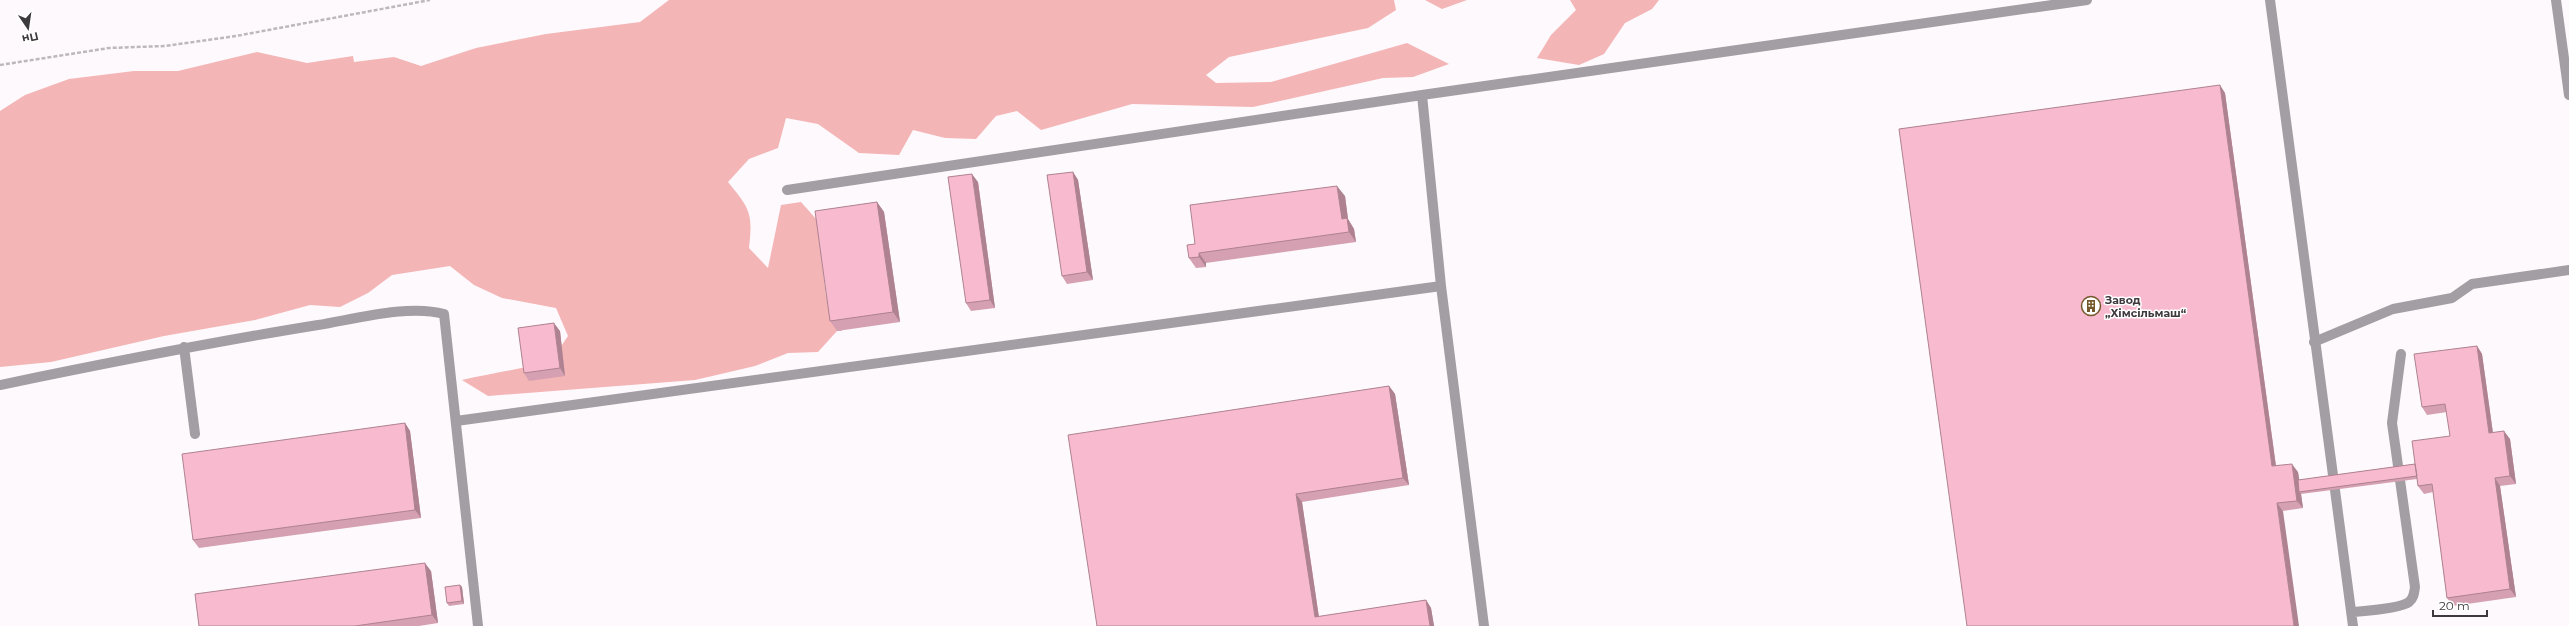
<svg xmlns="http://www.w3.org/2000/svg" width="2569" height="626" font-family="Montserrat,sans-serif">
	<rect width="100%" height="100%" fill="#fef9fc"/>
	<path fill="#f4b5b6" d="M669 0H1394L1396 10 1368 28 1229 57 1206 75 1216 83 1271 82 1407 43 1449 64 1413 77 1383 78 1253 107 1132 104 1041 130 1017 111 996 116 976 139 945 138 913 130 899 155 859 153 818 124 786 118 778 148 749 159 728 182C750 209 753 213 749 248L768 268 781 205 801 202 817 220 826 296 842 331H837L818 352 788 353 755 366 695 380 488 396 462 380C492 373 522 369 551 361L568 336 556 308 502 298 474 285 450 266 392 275 368 293 340 307 310 305 255 320 164 336 51 362 0 367V111L25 95 69 79 134 71H178L257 52 307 63 353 56 354 62 394 57 421 66 476 48 546 34 640 22Z
		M1425 0H1467L1442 9Z
		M1570 0H1659L1652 9 1625 23 1604 54 1579 65 1537 58 1551 35 1576 10Z"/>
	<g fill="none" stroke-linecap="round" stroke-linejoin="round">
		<path stroke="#bdb8bc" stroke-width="2.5" stroke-dasharray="4 2" stroke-linecap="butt" d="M0 65 109 48 165 46 236 36 430 0"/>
		<path stroke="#a29ea3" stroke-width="10" d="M2270 0 2353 626
			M2556 0 2569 95
			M1422 95 1441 286 1484 626
			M787 190 1422 95 2087 0
			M2314 342 2393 309 2452 298 2472 284 2569 270
			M184 347 195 434
			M0 385C106 363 212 342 318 325 355 319 409 304 444 314L478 626
			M456 421 1441 286
			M2352 612C2364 611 2400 609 2409 602 2414 598 2414 593 2415 587L2392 423 2401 354"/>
	</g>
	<path fill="#d5a0b1" d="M2225 93 2276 466 2298 472 2299 480 2415 464 2450 436 2447 412 2427 415 2422 407 2477 346 2482 354 2493 433 2510 439 2516 484 2500 486 2516 597 2453 606 2447 598 2433 492 2424 494 2418 486 2417 479 2301 494 2303 508 2283 511 1899 129Z
		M1073 172 1078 180 1093 280 1067 284 1062 276Z
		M978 182 995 308 971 311 966 303Z
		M1345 196 1348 219 1354 229 1356 242 1206 263V267L1196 268 1189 258 1195 244Z
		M877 202 884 212 900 322 837 331 830 321Z
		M560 331 565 376 529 381 524 373Z
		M1389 386 1395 394 1409 485 1302 502 1319 617 1426 600 1431 608 1434 626H1097Z
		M405 423 410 431 421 518 199 548 193 540Z
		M431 571 438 623 419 626H199Z
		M460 585 462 587 464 604 449 606 447 603Z"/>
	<path fill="#ae8290" d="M2220 85 2225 93 2277 474 2272 466Z
		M1073 172 1078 180 1093 280 1087 272Z
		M972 174 978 182 995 308 990 300Z
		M1337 186 1345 196 1348 219 1354 229 1356 242 1349 232 1342 219Z
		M877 202 884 212 900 322 893 312Z
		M1199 253 1206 263V267L1199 257Z
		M554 323 560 331 565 376 560 368Z
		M2477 346 2482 354 2494 441 2489 433Z
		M1389 386 1395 394 1409 485 1403 478Z
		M405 423 410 431 421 518 415 510Z
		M2504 431 2510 439 2516 484 2510 476Z
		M2292 464 2298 472 2301 491 2299 492 2301 494 2303 508 2297 501Z
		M2495 478 2500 486 2516 597 2510 589Z
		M1296 494 1302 502 1320 625 1315 617Z
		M2277 503 2283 511 2299 626H2294Z
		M425 563 431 571 438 623 432 615Z
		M460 585 462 587 464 604 462 601Z
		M1426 600 1431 608 1434 626H1430Z"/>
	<path fill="#f8bace" stroke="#ae8290" d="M2220 85 2272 466 2292 464 2297 501 2277 503 2294 626H1967L1899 129Z
		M1073 172 1087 272 1062 276 1047 175Z
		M972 174 990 300 966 303 948 177Z
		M1337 186 1342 219 1347 218 1349 232 1199 253V257L1189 258 1187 245 1195 244 1190 205Z
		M877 202 893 312 830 321 815 211Z
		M554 323 560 368 524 373 518 328Z
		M2477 346 2489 433 2504 431 2510 476 2495 478 2510 589 2447 598 2432 484 2418 486 2412 441 2450 436 2445 404 2422 407 2414 354Z
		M1389 386 1403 478 1296 494 1315 617 1426 600 1430 626H1097L1068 435Z
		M405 423 415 510 193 540 182 454Z
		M2415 464 2417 476 2299 492 2298 480Z
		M425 563 432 615 355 626H199L195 594Z
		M460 585 462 601 447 603 445 587Z"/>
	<defs>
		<symbol id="building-ring" viewBox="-11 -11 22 22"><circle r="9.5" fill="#fff" stroke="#74582b" stroke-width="1.5"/><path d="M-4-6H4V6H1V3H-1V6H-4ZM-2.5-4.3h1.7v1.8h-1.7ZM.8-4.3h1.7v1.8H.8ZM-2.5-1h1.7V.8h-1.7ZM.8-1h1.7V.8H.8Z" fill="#74582b"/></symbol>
	</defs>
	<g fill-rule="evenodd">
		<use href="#building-ring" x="2080" y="295" width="22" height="22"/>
	</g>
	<g text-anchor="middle" stroke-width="3" stroke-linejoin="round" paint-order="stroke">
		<g font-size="11" font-weight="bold" fill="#3e393d" stroke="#fff" text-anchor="start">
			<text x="2105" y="304">Завод<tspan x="2105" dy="13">„Хімсільмаш“</tspan></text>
		</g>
	</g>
	<g transform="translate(28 28) rotate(167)" stroke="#ffffff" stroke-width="3" paint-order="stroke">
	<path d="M0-3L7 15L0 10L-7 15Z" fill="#3e393d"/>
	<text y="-6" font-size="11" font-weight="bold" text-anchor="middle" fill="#3e393d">Пн</text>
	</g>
	<path d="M2433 610v6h54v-6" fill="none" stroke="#3e393d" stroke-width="2"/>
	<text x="2439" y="610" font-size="12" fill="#3e393d" stroke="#ffffff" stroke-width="3" paint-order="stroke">20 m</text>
</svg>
